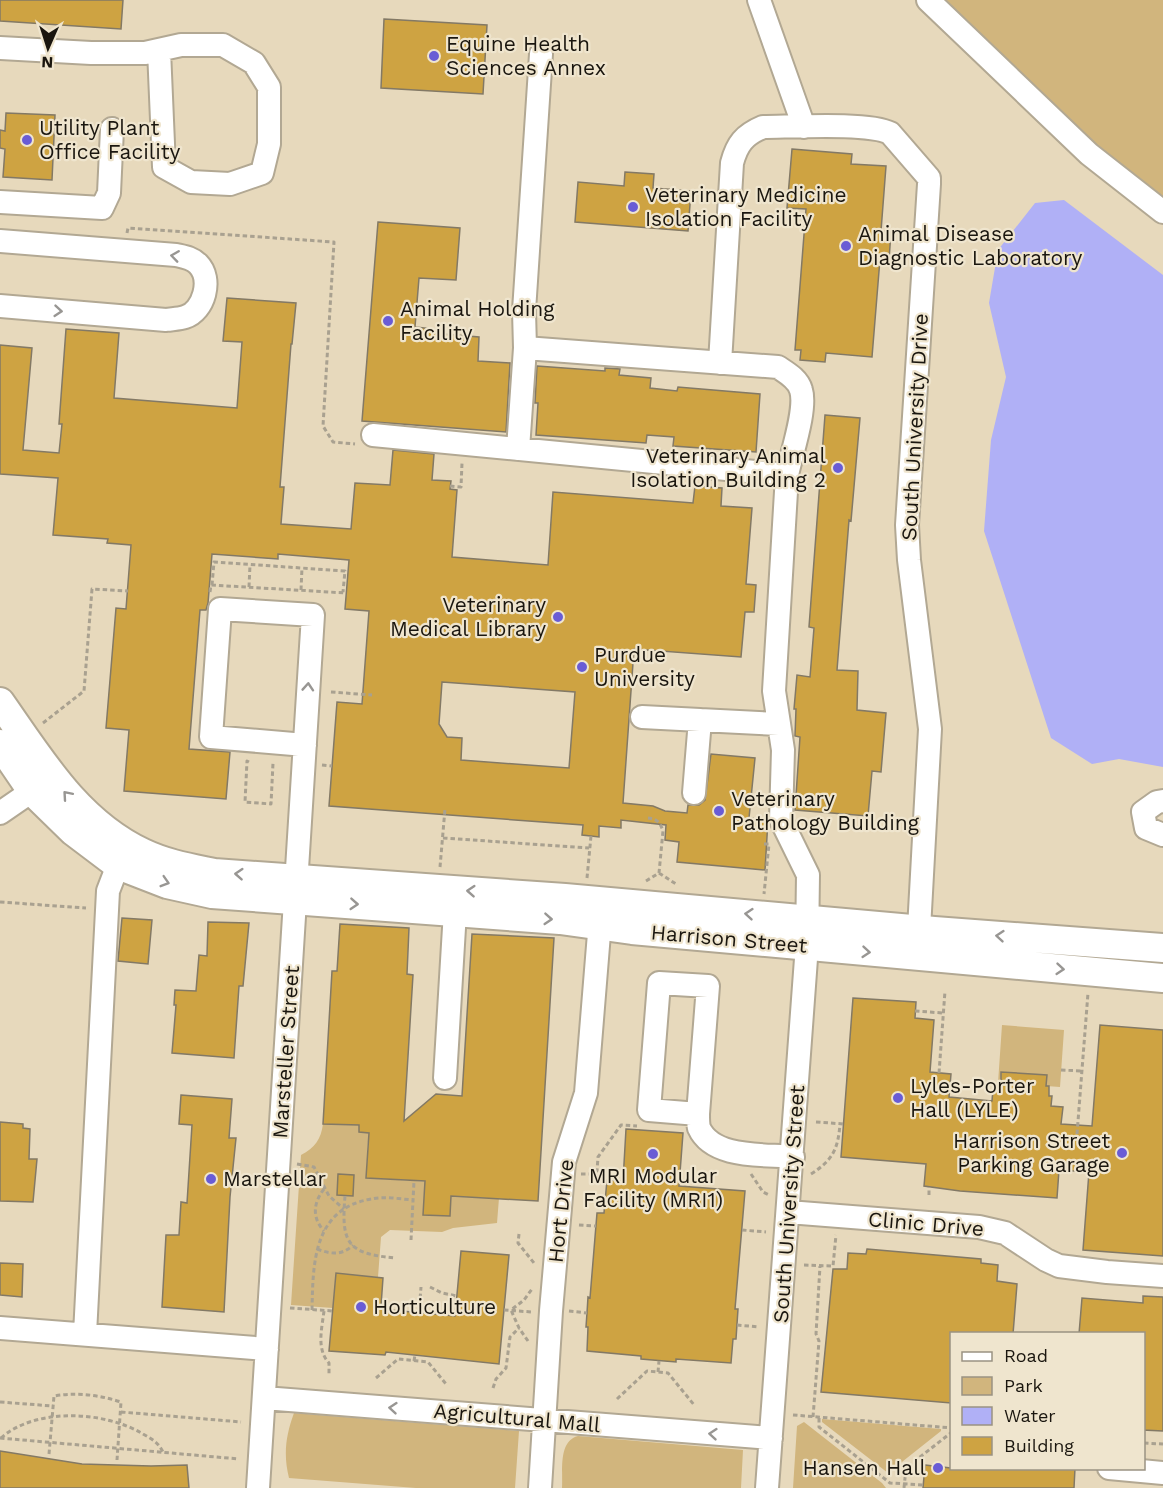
<svg xmlns="http://www.w3.org/2000/svg" width="1163" height="1488" font-family="'Work Sans',sans-serif">
	<rect width="100%" height="100%" fill="#efe5ce"/>
	<path fill="#e7d9bc" fill-rule="evenodd" d="M0 0H1163V1488H0ZM952 1334H1144V1468H952Z"/>
	<path fill="#d1b57d" d="M943 0H1163V199L1106 157Z
		M1002 1025 1064 1030 1060 1087 1046 1086 1001 1072V1083H998Z
		M323 1124 359 1125V1132L412 1135V1144L368 1141 366 1178 431 1182 425 1184 423 1215 450 1216 451 1196 499 1198 497 1223 453 1228 442 1232 390 1230 381 1237 378 1277 336 1274 333 1308 291 1305 301 1155C315 1148 321 1139 323 1124Z
		M294 1413 519 1431 515 1488H416L289 1478C283 1454 286 1435 294 1413Z
		M822 1419 941 1429V1431L888 1473 822 1422Z
		M804 1422 882 1483 886 1488H793L797 1426Z
		M578 1436 743 1450 741 1488H562C563 1471 558 1441 578 1436Z"/>
	<path fill="#b0b0f6" d="M1064 200 1163 275V767L1119 759 1092 764 1051 738 984 531 991 440 1006 377 989 303 998 250 1035 203Z"/>
	<path fill="#cea342" stroke="#837965" stroke-width="1.5" fill-rule="evenodd" d="M0 0H123L121 29 0 21Z
		M384 19 487 25 483 94 381 88Z
		M6 113 55 115 52 180 3 177 5 149 0 148V130L5 131Z
		M792 149 852 154 851 164 886 166 881 231 891 232 889 260 880 259 872 357 826 353 825 362 800 360 801 350H795L806 209 787 208Z
		M625 172 654 174 653 188 691 191 688 231 575 222 578 182 624 186Z
		M378 222 460 228 456 280 419 278 415 327 433 329V333L479 337 478 361 510 363 506 432 362 421Z
		M227 298 296 303 292 344H291L280 487H284L281 524 351 529 355 483 390 485 393 450 434 454 432 480 451 481 450 489 457 490 452 557 548 565 553 492 693 503 695 486 722 488 721 506 752 508 746 584 756 585 754 612H745L741 657 634 649 623 803 653 806 665 811 687 813 688 805H699L705 800 711 754 755 758 749 818 768 820 765 870 677 862 679 842 665 840 666 825 621 820V828L599 826V837L591 836 582 835 583 825 329 806 337 702 362 704 369 611 345 609 349 560 278 554V559L212 554 208 603 206 610H200L189 749 230 752 226 799 124 791 129 730 106 728 116 608 126 609 131 545 107 543 108 539 53 535 58 478 0 474V345L32 348 23 450 59 453 62 424H59L66 329 119 333 114 398 237 408 242 342 223 341ZM442 682 575 692 569 768 461 760 462 738 447 737 439 724Z
		M537 366 605 371V368L620 369 619 375 651 378 650 388 677 391 678 387 760 394 756 452 673 446 674 437 647 435 646 443 536 435 538 403H535Z
		M825 415 860 418 851 521 849 520 837 670 858 671 857 710 886 713 881 772 872 771 868 816 795 810 800 737 795 736 796 709H794L797 675 810 677 814 628 809 627Z
		M122 918 152 920 148 964 118 961Z
		M208 922 249 923 243 986H239L234 1058 172 1053 176 1005H174L175 990 196 991 199 955 207 956Z
		M340 924 409 928 407 974 413 975 404 1121 436 1094 462 1096 472 934 554 938 538 1201 451 1196 450 1216 423 1215 425 1181 366 1178 369 1133 359 1132V1125L323 1124 332 971H337Z
		M853 998 916 1002 915 1018 934 1020 930 1072 951 1074 949 1097 992 1101 993 1089 997 1090 998 1083H1001V1072L1047 1075 1046 1086H1049V1096H1052L1051 1106 1063 1107 1061 1124 1092 1126 1100 1025 1163 1030V1256L1083 1250 1089 1172 1059 1170 1057 1198 960 1191 924 1186 926 1164 841 1157Z
		M181 1095 232 1099 229 1138H236L230 1197 224 1312 162 1307 166 1235H179L181 1202 187 1203 192 1125 179 1124Z
		M0 1122 23 1124V1128L30 1129 29 1159H37L33 1202 0 1201Z
		M626 1129 683 1133 679 1186 745 1191 735 1309H738L736 1339H733L731 1363 676 1359V1362L641 1359V1356L587 1351 588 1327H586L587 1313 588 1297 590 1298 597 1213H604L607 1180 623 1181Z
		M338 1174 354 1175 353 1196 337 1195Z
		M867 1249 981 1259V1263L998 1265 997 1281 1017 1284 1013 1334H951V1403L821 1392 833 1269H847L848 1253 866 1254Z
		M461 1251 509 1255 499 1364 386 1352 385 1355 329 1351 336 1273 383 1278 381 1306 390 1307V1310L455 1316Z
		M0 1263 23 1264 22 1297 0 1295Z
		M1143 1296 1163 1297V1431L1143 1430V1334H1079L1082 1298 1143 1303Z
		M0 1451 82 1464 151 1466 187 1465 189 1488H0Z
		M925 1465 951 1468H1075L1074 1488H923Z"/>
	<g fill="none" stroke-linecap="round" stroke-linejoin="round">
		<defs>
			<path id="minor" d="M759 0 804 127
				M928 0 1089 154 1163 212
				M0 48 91 53H145L181 45H223L254 63 269 87V144L262 173 230 184 191 182 164 167 159 50
				M0 202 102 208 109 193 112 129
				M0 241 176 255C185 257 192 258 198 264 213 279 204 311 185 317 179 319 172 319 166 320L0 306
				M525 348 524 311 541 54
				M720 363 732 163C737 144 744 135 763 127 790 127 869 122 890 133L929 178V184L907 525 909 560 930 729 919 929
				M373 435 787 475 774 691 783 750 781 820 808 875 807 945 767 1488
				M518 449 525 348 778 367C787 373 798 379 801 390 807 409 791 455 787 475
				M642 717 700 720
				M694 793 700 720 779 724
				M1163 801 1157 802 1143 812 1146 828 1163 835
				M0 813 32 791
				M445 1078 455 911
				M698 1114 649 1110 659 983 708 986 698 1114C698 1118 698 1124 699 1128 713 1159 764 1154 793 1157
				M788 1212 979 1227 1005 1233 1046 1260 1059 1266 1107 1272 1163 1276
				M0 1328 267 1349
				M85 1334 108 891 118 865
				M264 1398 771 1438
				M1109 1468 1163 1473
				M258 1488 313 615 220 609 211 737 305 745
				M540 1488 551 1311 564 1162 586 1093 601 909"/>
			<path id="major" d="M0 702C40 759 77 822 143 853 166 864 190 868 214 873L565 898 934 931 1163 948
				M0 744 32 791 73 831 118 865 167 884 212 894 560 920 632 930 1163 978"/>
		</defs>
		<use href="#minor" stroke="#b2a893" stroke-width="26"/>
		<use href="#major" stroke="#b2a893" stroke-width="32"/>
		<path stroke="#a9a190" stroke-width="3" stroke-dasharray="4.5 3" stroke-linecap="butt" d="M127 233 128 228 334 242 323 426 333 442 355 444
			M450 486 461 487 462 463
			M212 585 214 562 345 571 343 592
			M249 587 250 565
			M301 590 302 568
			M210 592 211 585 346 593
			M331 692 372 695
			M43 723 84 691 92 589 128 591
			M249 762 247 761 245 802 271 804 273 763
			M322 765 332 766
			M443 838 589 848
			M764 844H769L764 894
			M440 867 445 809
			M659 873 676 884
			M587 878 591 836
			M646 881 659 873 663 831C660 822 657 819 648 818
			M0 902 86 908
			M915 1011 943 1013
			M1061 1070 1081 1071
			M939 1073 945 991
			M816 1122 844 1124
			M1077 1134 1088 993
			M297 1164 314 1167 329 1196 344 1209
			M581 1174H592L597 1171 598 1157 621 1125 637 1126
			M751 1174 763 1192 769 1195
			M811 1174C833 1160 838 1149 840 1124
			M324 1189C313 1203 312 1218 324 1231
			M929 1195V1187
			M345 1196C341 1243 347 1254 396 1258
			M579 1225 596 1226
			M742 1230 766 1232
			M519 1234 518 1243 534 1263
			M411 1240 414 1181
			M317 1249C330 1254 342 1256 353 1245
			M804 1265 833 1266 836 1235
			M430 1287 442 1293 457 1296
			M290 1308 333 1311
			M312 1310C313 1263 313 1209 371 1199 384 1196 400 1199 413 1200
			M504 1310 532 1312
			M324 1311C322 1328 316 1349 329 1363V1374
			M569 1311 587 1313
			M419 1313 421 1287
			M737 1325 759 1327
			M528 1341 519 1328 511 1310 524 1300 532 1289
			M414 1361 415 1355
			M658 1372 659 1361
			M376 1378 398 1359 428 1362 446 1384
			M493 1388 496 1379 506 1368 510 1337 519 1328
			M617 1399 647 1371 668 1373 695 1406
			M0 1402 53 1406
			M121 1412 241 1422
			M793 1415 952 1428
			M813 1417 819 1341 816 1334 820 1266
			M819 1418V1427L890 1483 924 1485
			M0 1438 239 1459
			M1 1438C36 1407 105 1411 143 1434 152 1439 158 1442 163 1452
			M1144 1443 1163 1444
			M49 1454 54 1396C77 1392 99 1395 121 1402L117 1460
			M904 1488 906 1468 952 1432"/>
		<use href="#minor" stroke="#fff" stroke-width="22"/>
		<use href="#major" stroke="#fff" stroke-width="28"/>
	</g>
	<defs><path id="oneway-chevron" d="M-2-3.5L2.5 0L-2 3.5" fill="none" stroke-width="1.6" stroke-linecap="round" stroke-linejoin="round" transform="scale(1.5)"/></defs>
	<g stroke="#989693">
		<use href="#oneway-chevron" transform="translate(175 256) rotate(-172)"/>
		<use href="#oneway-chevron" transform="translate(58 311) rotate(5)"/>
		<use href="#oneway-chevron" transform="translate(308 687) rotate(-86)"/>
		<use href="#oneway-chevron" transform="translate(67 795) rotate(-131)"/>
		<use href="#oneway-chevron" transform="translate(239 874) rotate(-176)"/>
		<use href="#oneway-chevron" transform="translate(165 882) rotate(17)"/>
		<use href="#oneway-chevron" transform="translate(471 891) rotate(-176)"/>
		<use href="#oneway-chevron" transform="translate(354 904) rotate(4)"/>
		<use href="#oneway-chevron" transform="translate(749 914) rotate(-175)"/>
		<use href="#oneway-chevron" transform="translate(548 919) rotate(4)"/>
		<use href="#oneway-chevron" transform="translate(1000 936) rotate(-175)"/>
		<use href="#oneway-chevron" transform="translate(866 952) rotate(5)"/>
		<use href="#oneway-chevron" transform="translate(1060 969) rotate(5)"/>
		<use href="#oneway-chevron" transform="translate(393 1408) rotate(-175)"/>
		<use href="#oneway-chevron" transform="translate(713 1434) rotate(-175)"/>
	</g>
	<g fill="#695cd5" stroke="#efe5ce" stroke-width="2">
		<circle cx="434" cy="56" r="6"/>
		<circle cx="27" cy="140" r="6"/>
		<circle cx="633" cy="207" r="6"/>
		<circle cx="846" cy="246" r="6"/>
		<circle cx="388" cy="321" r="6"/>
		<circle cx="838" cy="468" r="6"/>
		<circle cx="558" cy="617" r="6"/>
		<circle cx="582" cy="667" r="6"/>
		<circle cx="719" cy="811" r="6"/>
		<circle cx="898" cy="1098" r="6"/>
		<circle cx="1122" cy="1153" r="6"/>
		<circle cx="653" cy="1154" r="6"/>
		<circle cx="211" cy="1179" r="6"/>
		<circle cx="361" cy="1307" r="6"/>
		<circle cx="938" cy="1468" r="6"/>
	</g>
	<g text-anchor="middle" stroke-width="4.5" stroke-linejoin="round" paint-order="stroke">
		<g font-size="21" fill="#1a160f" stroke="#efe5ce" text-anchor="start">
			<text x="446" y="51">Equine Health<tspan x="446" dy="24">Sciences Annex</tspan></text>
			<text x="39" y="135">Utility Plant<tspan x="39" dy="24">Office Facility</tspan></text>
			<text x="645" y="202">Veterinary Medicine<tspan x="645" dy="24">Isolation Facility</tspan></text>
			<text x="858" y="241">Animal Disease<tspan x="858" dy="24">Diagnostic Laboratory</tspan></text>
			<text x="400" y="316">Animal Holding<tspan x="400" dy="24">Facility</tspan></text>
			<text x="826" y="463" text-anchor="end">Veterinary Animal<tspan x="826" dy="24">Isolation Building 2</tspan></text>
			<text x="546" y="612" text-anchor="end">Veterinary<tspan x="546" dy="24">Medical Library</tspan></text>
			<text x="594" y="662">Purdue<tspan x="594" dy="24">University</tspan></text>
			<text x="731" y="806">Veterinary<tspan x="731" dy="24">Pathology Building</tspan></text>
			<text x="910" y="1093">Lyles-Porter<tspan x="910" dy="24">Hall (LYLE)</tspan></text>
			<text x="1110" y="1148" text-anchor="end">Harrison Street<tspan x="1110" dy="24">Parking Garage</tspan></text>
			<text x="653" y="1183" text-anchor="middle">MRI Modular<tspan x="653" dy="24">Facility (MRI1)</tspan></text>
			<text x="223" y="1186">Marstellar</text>
			<text x="373" y="1314">Horticulture</text>
			<text x="926" y="1475" text-anchor="end">Hansen Hall</text>
		</g>
		<g font-size="21" fill="#1a160f" stroke="#efe5ce">
			<text transform="translate(915 427) rotate(-87)" y="7">South University Drive</text>
			<text transform="translate(729 939) rotate(5)" y="7">Harrison Street</text>
			<text transform="translate(286 1052) rotate(-86)" y="7">Marsteller Street</text>
			<text transform="translate(789 1204) rotate(-86)" y="7">South University Street</text>
			<text transform="translate(561 1211) rotate(-84)" y="7">Hort Drive</text>
			<text transform="translate(926 1224) rotate(5)" y="7">Clinic Drive</text>
			<text transform="translate(517 1418) rotate(5)" y="7">Agricultural Mall</text>
		</g>
	</g>
	<rect x="950" y="1332" width="195" height="138" fill="#efe5ce" stroke="#9a9282" stroke-width="1.5"/>
	<rect x="962" y="1352" width="30" height="9" fill="#ffffff" stroke="#9a9282" stroke-width="1.5"/>
	<text x="1004" y="1362" font-size="18" fill="#1a160f">Road</text>
	<rect x="962" y="1377" width="30" height="18" fill="#d1b57d" stroke="#9a9282" stroke-width="1.5"/>
	<text x="1004" y="1392" font-size="18" fill="#1a160f">Park</text>
	<rect x="962" y="1407" width="30" height="18" fill="#b0b0f6" stroke="#9a9282" stroke-width="1.5"/>
	<text x="1004" y="1422" font-size="18" fill="#1a160f">Water</text>
	<rect x="962" y="1437" width="30" height="18" fill="#cea342" stroke="#9a9282" stroke-width="1.5"/>
	<text x="1004" y="1452" font-size="18" fill="#1a160f">Building</text>
	<g transform="translate(48 48) rotate(183)" stroke="#efe5ce" stroke-width="4.5" paint-order="stroke">
	<path d="M0-4.5L10 22L0 15L-10 22Z" fill="#1a160f"/>
	<text y="-9" font-size="16" font-weight="bold" text-anchor="middle" fill="#1a160f">N</text>
	</g>
</svg>
